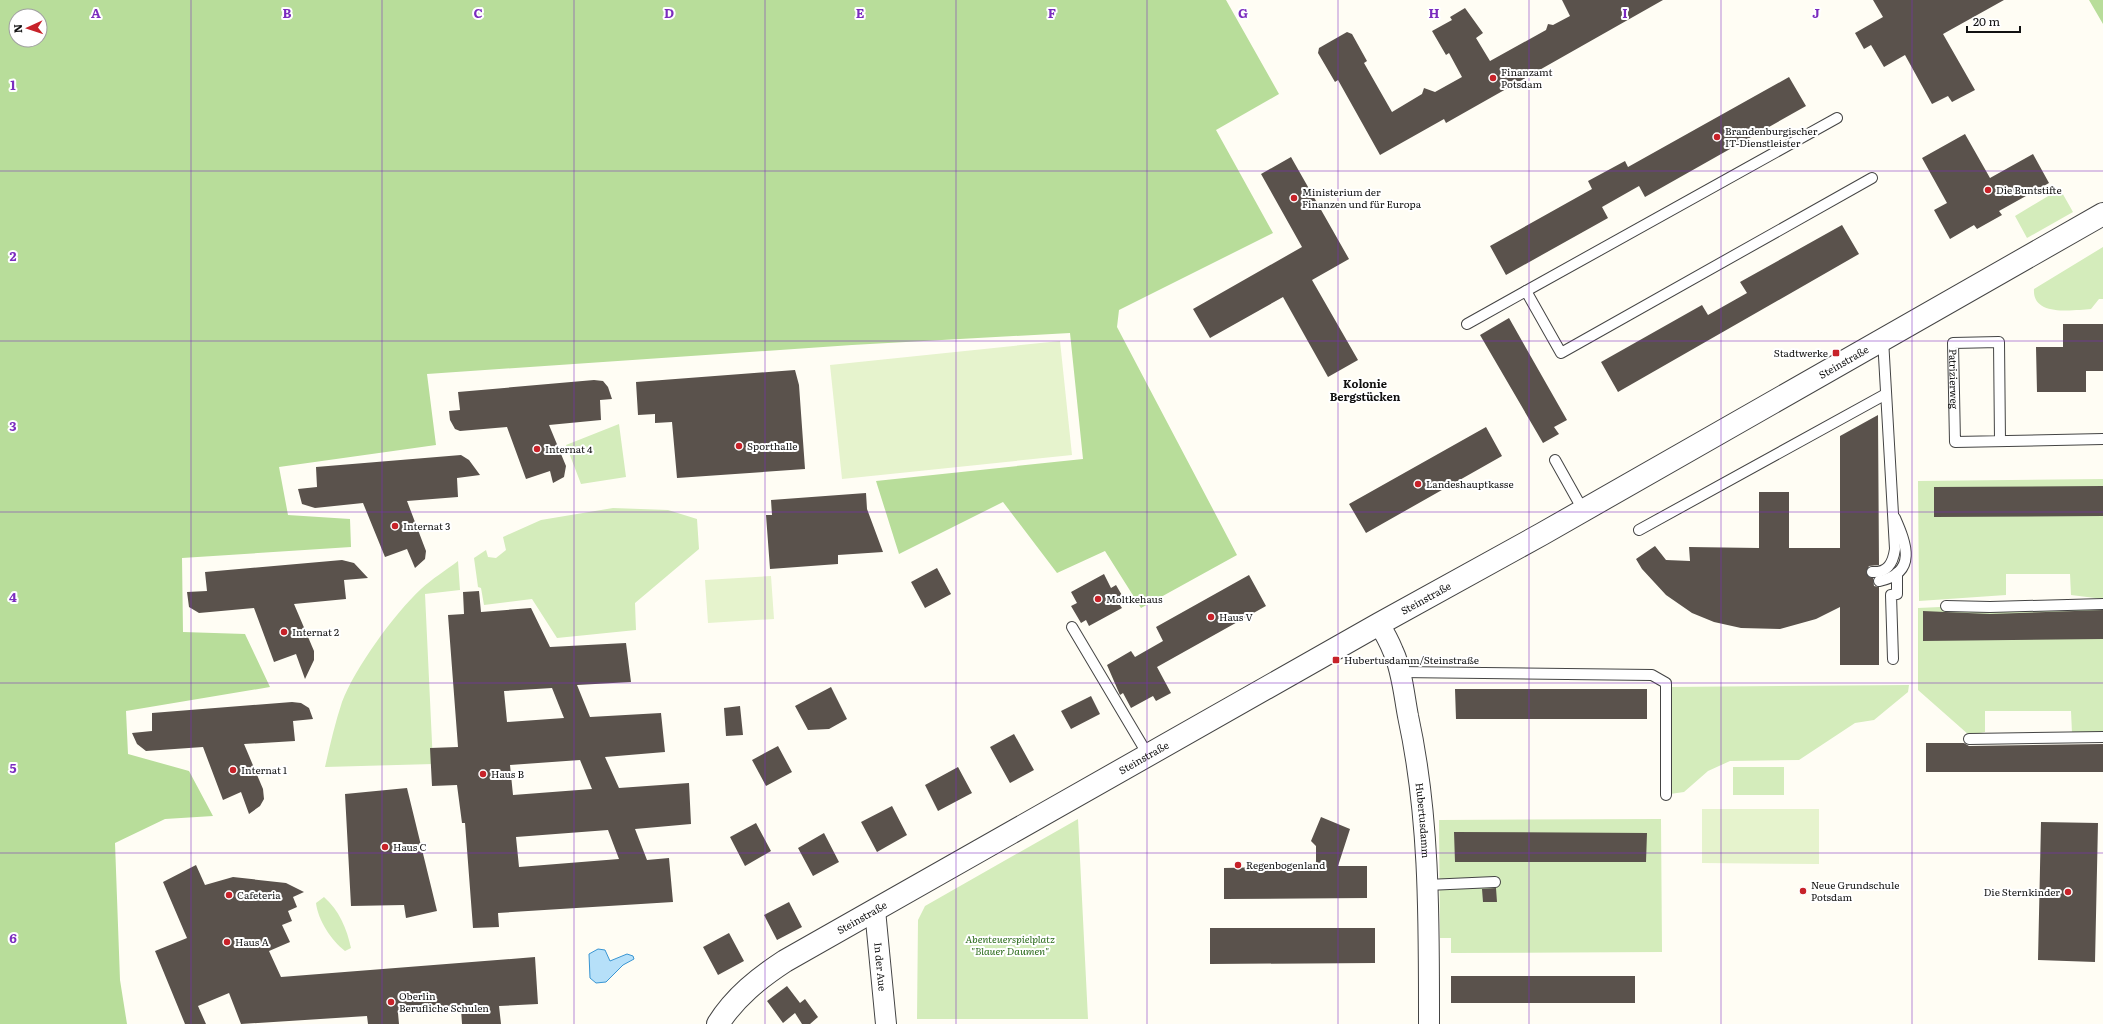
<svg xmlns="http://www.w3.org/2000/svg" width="2103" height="1024" font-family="Literata,serif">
	<rect width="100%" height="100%" fill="#fffdf4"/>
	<path fill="#d4ecbb" d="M2060 189 2073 212 2027 238 2015 216Z
		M2103 247V299H2099L2091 309C2074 310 2032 317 2034 289Z
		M619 424 626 477 581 484 566 445Z
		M2103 479V599L2071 595 2070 574H2006V595L1919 601 1918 481Z
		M613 508 668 510 697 519 699 549 635 603 636 630 557 638 532 599 484 605 481 588 478 587 474 558 486 550 488 557 496 558 506 550 503 537 541 520Z
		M458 561 460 590 425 594 433 764 325 767C330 745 335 723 342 702 355 668 394 614 421 589 432 579 446 570 458 561Z
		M2006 604 2103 607V734L2072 733 2071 711H1985V732L1969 735 1918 690V608Z
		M1909 685 1908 692 1874 720 1855 723 1799 760 1730 761 1708 771 1684 792 1670 794V687Z
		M1733 767H1784V795H1733Z
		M1078 819 1088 1019H917L918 920 925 906Z
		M1661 819 1662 952 1451 953V938H1440L1439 820Z
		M324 897C339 910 347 929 351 948L345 951C331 940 318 920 316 903Z"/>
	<path fill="#b8dd9a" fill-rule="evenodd" d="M0 0H1226L1279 94 1216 130 1273 233 1119 310 1117 327 1237 555 1141 608 1105 551 1057 573 1003 502 899 554 876 481 1083 459 1070 333 852 345 427 374 436 445 279 467 288 515 350 519 351 547 182 558 183 632 245 634 270 687 126 711 128 754 189 771 213 816 165 819 115 843 120 980 127 1024H0ZM16 16H40V40H16Z
		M2089 0H2103V24Z"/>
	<path fill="#e6f3cd" d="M1060 341 1072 455 842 479 830 365Z
		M771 576 774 619 708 623 705 580Z
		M1702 809H1819V864L1702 863Z"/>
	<path fill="#b6e0f9" stroke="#3a96d3" d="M598 949 605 950 610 961 627 954 633 956 634 959 623 965 606 982 596 983 590 978 589 954Z"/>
	<path fill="#5a524c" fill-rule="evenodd" d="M1562 0H1663L1446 123 1444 119 1380 155 1338 80 1335 82 1318 53 1319 48 1347 32 1352 34 1367 61 1364 63 1392 112 1422 94 1424 88 1435 92 1462 77 1449 53 1446 55 1432 31 1452 20 1450 17 1465 8 1483 33 1476 38 1490 61 1546 30 1548 24 1553 25 1570 16Z
		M1873 0H2004L1943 34 1975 90 1952 102 1948 96 1932 104 1905 55 1884 67 1871 45 1864 49 1855 33 1883 17Z
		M1789 77 1806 106 1645 197 1639 186 1602 207 1608 218 1506 275 1490 246 1592 189 1588 181 1625 161 1628 167Z
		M1965 134 1990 178 2033 154 2049 183 1999 211 2002 215 1977 229 1974 225 1950 239 1934 210 1947 203 1922 158Z
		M1291 157 1349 259 1312 280 1358 360 1328 377 1283 297 1210 338 1193 309 1302 247 1261 174Z
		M1842 225 1859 254 1618 392 1601 362 1702 305 1708 315 1747 293 1740 282Z
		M1509 318 1567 420 1554 427 1559 434 1543 443 1480 335Z
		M2063 324H2103V371H2086V392H2037L2036 347H2063Z
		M795 370 799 385 805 469 677 478 672 422 655 423V414L638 415 636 382Z
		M594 380 603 381 608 387 612 399 600 400 601 420 549 425 566 466 564 477 553 483 550 471 526 479 507 427 460 431 455 429 450 420 449 411 460 410 458 392Z
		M1878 415 1879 565 1869 566 1866 572 1869 577 1873 578 1874 586 1879 587V665H1840V607L1816 619 1780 629 1741 628 1714 622 1692 613 1666 595 1642 569 1636 559 1655 546 1666 560 1690 561 1689 547 1759 548V492H1789V548H1840V436Z
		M1486 427 1502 456 1366 533 1349 504Z
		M461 455 469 460 480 475 457 478 458 497 407 501 426 551 425 559 415 568 407 549 385 557 363 503 315 508 302 504 298 489 317 487 316 467Z
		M2103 486V516L1934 517V487Z
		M866 493 867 509 883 552 838 555V564L770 569 766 515H772L771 500Z
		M342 560 354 563 368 578 344 580 346 599 294 604 314 651V660L305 679 296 654 274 662 254 608 199 613 189 607 187 592 207 591 205 572Z
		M937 568 951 594 925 608 911 582Z
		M1104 574 1111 588 1116 585 1123 597 1117 601 1122 608 1089 626 1086 620 1081 623 1071 606 1077 603 1071 592Z
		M1249 575 1266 606 1157 667 1171 693 1156 701 1153 696 1131 708 1123 693 1120 695 1107 665 1131 651 1135 657 1163 641 1156 627Z
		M479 591 481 612 531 608 550 647 626 643 631 682 577 685 590 717 661 713 665 752 605 757 619 788 689 783 691 824 635 829 647 860 669 858 673 902 498 913 499 927 473 928 465 823H462L457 785 432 786 430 748 458 747 448 615 464 614 463 592ZM552 688 564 718 507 722 504 691ZM580 760 592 789 513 795 510 765ZM608 830 619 859 519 867 516 837Z
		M2103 610V639L1923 641V611L1990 614Z
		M831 687 847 719 829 729 808 730 795 706Z
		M1455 689H1647V719H1456Z
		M1091 696 1100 714 1071 729 1061 711Z
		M292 702 301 703 309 708 313 719 293 721 295 741 244 744 263 789 264 799 260 806 249 814 241 792 223 800 203 747 146 751 137 744 132 733 152 731V713Z
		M740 706 743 735 726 736 724 708Z
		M1014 734 1034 770 1010 783 990 747Z
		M1926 743H1964L1969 746 2103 744V772H1926Z
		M778 746 792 772 766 786 752 760Z
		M958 767 972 793 938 811 925 785Z
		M407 788 437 911 406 918 404 905 351 906 345 794Z
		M892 806 907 835 877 852 861 822Z
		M1321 817 1350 829 1338 866H1367V898L1224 899V868L1316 866V846L1311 841Z
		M2041 822 2098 823 2095 962 2038 960Z
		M756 823 771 851 745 866 730 837Z
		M1454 832 1647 833 1646 862H1455Z
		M824 833 839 862 813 876 798 848Z
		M196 865 205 885 233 877 286 883 304 892 293 897 297 907 288 911 292 921 282 925 290 942 269 951 281 977 535 957 538 1004 499 1006 501 1024H462L461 1009 398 1013 399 1024H368L367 1016 241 1024 229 993 198 1006 206 1024H185L155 951 187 938 163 882Z
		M1496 888 1497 902H1483L1482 889Z
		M789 902 802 927 777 940 764 915Z
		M1210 928H1375V963L1210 964Z
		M729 933 744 961 718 975 703 947Z
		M1451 976H1635V1003H1451Z
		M787 986 800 1003 805 999 818 1017 810 1024H802L795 1013 783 1023 767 1001Z"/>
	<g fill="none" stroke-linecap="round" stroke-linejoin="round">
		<defs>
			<g id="service">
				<path d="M1526 291 1837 118"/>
				<path d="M1467 324 1526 291 1561 353 1872 178"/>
				<path id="s1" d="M2000 441 1999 342 1953 343 1955 442 2103 439"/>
				<path d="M1555 460 1583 510"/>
				<path d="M1639 530 1886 394"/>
				<path d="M1872 572C1888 573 1893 563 1895 549L1883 339"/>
				<path d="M1879 581C1918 573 1906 543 1895 518"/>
				<path d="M1946 606 1990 607 2103 604"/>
				<path d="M1072 627 1148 755"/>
				<path d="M1893 659 1891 595 1897 594V573"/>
				<path d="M1399 672 1652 675 1666 683V795"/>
				<path d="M1969 739 2103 737"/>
				<path d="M1427 885 1495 882"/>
			</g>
			<g id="minor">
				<path id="s2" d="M1379 624C1384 632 1389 641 1393 651 1402 670 1404 695 1408 716 1430 817 1429 921 1429 1024"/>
				<path id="s3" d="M875 910 886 1024"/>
			</g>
			<g id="tertiary">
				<path id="s4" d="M718 1024C735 997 759 978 785 961L1379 624 1542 534 2103 214"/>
			</g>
		</defs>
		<use href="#service" stroke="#444" stroke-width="12"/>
		<use href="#minor" stroke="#444" stroke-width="22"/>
		<use href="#tertiary" stroke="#444" stroke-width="24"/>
		<use href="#service" stroke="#fff" stroke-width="10"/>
		<use href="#minor" stroke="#fff" stroke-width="20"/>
		<use href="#tertiary" stroke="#fff" stroke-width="22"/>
	</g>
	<path fill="none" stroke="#7b2cbf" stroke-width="1" stroke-opacity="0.55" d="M191 0V1024M382 0V1024M574 0V1024M765 0V1024M956 0V1024M1147 0V1024M1338 0V1024M1529 0V1024M1721 0V1024M1912 0V1024M0 171H2103M0 341H2103M0 512H2103M0 683H2103M0 853H2103"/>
	<g fill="#c72229" stroke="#fff" stroke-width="1.5">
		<circle cx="1493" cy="78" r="4"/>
		<circle cx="1717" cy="137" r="4"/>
		<circle cx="1988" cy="190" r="4"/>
		<circle cx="1294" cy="198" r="4"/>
		<rect x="1832" y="349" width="8" height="8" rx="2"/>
		<circle cx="739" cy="446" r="4"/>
		<circle cx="537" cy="449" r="4"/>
		<circle cx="1418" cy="484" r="4"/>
		<circle cx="395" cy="526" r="4"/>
		<circle cx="1098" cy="599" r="4"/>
		<circle cx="1211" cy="617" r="4"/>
		<circle cx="284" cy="632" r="4"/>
		<rect x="1332" y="656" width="8" height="8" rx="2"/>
		<circle cx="233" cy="770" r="4"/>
		<circle cx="483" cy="774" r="4"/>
		<circle cx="385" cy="847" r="4"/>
		<circle cx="1238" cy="865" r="4"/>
		<circle cx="1803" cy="891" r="4"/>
		<circle cx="2068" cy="892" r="4"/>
		<circle cx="229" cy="895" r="4"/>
		<circle cx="227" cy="942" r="4"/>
		<circle cx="391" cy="1002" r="4"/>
	</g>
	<g text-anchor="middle" stroke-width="4" stroke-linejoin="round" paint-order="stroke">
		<g font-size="10" fill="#111" stroke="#fff" text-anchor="start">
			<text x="1501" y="76">Finanzamt<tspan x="1501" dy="12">Potsdam</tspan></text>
			<text x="1725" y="135">Brandenburgischer<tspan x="1725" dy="12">IT-Dienstleister</tspan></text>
			<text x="1996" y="194">Die Buntstifte</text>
			<text x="1302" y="196">Ministerium der<tspan x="1302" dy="12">Finanzen und für Europa</tspan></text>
			<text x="1828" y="357" text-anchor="end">Stadtwerke</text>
			<text x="747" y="450">Sporthalle</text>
			<text x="545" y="453">Internat 4</text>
			<text x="1426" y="488">Landeshauptkasse</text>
			<text x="403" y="530">Internat 3</text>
			<text x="1106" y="603">Moltkehaus</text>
			<text x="1219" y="621">Haus V</text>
			<text x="292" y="636">Internat 2</text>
			<text x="1344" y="664">Hubertusdamm/Steinstraße</text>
			<text x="241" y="774">Internat 1</text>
			<text x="491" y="778">Haus B</text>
			<text x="393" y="851">Haus C</text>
			<text x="1246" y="869">Regenbogenland</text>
			<text x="1811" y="889">Neue Grundschule<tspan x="1811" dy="12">Potsdam</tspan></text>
			<text x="2060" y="896" text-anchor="end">Die Sternkinder</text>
			<text x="237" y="899">Cafeteria</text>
			<text x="235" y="946">Haus A</text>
			<text x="399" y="1000">Oberlin<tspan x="399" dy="12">Berufliche Schulen</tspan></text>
		</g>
		<g font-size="10" fill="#111" stroke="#fff">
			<text dy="4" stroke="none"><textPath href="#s4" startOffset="1309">Steinstraße</textPath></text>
			<text dy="4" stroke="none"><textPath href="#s1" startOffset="181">Patrizierweg</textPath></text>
			<text dy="4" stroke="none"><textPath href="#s4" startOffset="829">Steinstraße</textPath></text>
			<text dy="4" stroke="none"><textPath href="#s4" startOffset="505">Steinstraße</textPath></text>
			<text dy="4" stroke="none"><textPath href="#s2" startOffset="203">Hubertusdamm</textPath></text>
			<text dy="4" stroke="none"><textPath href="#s4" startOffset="181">Steinstraße</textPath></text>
			<text dy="4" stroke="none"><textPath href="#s3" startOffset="57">In der Aue</textPath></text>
		</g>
		<g font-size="10" font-style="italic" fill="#2d6c1d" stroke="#fff">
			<text x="1010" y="943">Abenteuerspielplatz<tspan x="1010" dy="12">"Blauer Daumen"</tspan></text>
		</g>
		<g font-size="11" font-weight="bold" fill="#111" stroke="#fff">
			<text x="1365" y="388">Kolonie<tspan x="1365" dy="13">Bergstücken</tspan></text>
		</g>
	</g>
	<g font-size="13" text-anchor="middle" font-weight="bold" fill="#7b2cbf" stroke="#fff" stroke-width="4" stroke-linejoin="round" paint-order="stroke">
		<text x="96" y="18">A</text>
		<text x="287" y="18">B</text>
		<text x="478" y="18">C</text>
		<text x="669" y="18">D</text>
		<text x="860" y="18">E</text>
		<text x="1052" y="18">F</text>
		<text x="1243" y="18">G</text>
		<text x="1434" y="18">H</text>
		<text x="1625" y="18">I</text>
		<text x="1816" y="18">J</text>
		<text x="13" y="90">1</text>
		<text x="13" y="261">2</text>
		<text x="13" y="431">3</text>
		<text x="13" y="602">4</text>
		<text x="13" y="773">5</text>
		<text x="13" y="943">6</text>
	</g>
	<g transform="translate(28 28) rotate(267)"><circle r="19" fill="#ffffff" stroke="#a0a0a0"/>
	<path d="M0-3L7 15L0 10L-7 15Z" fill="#c72229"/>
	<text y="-6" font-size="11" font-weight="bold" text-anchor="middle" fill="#111111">N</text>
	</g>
	<path d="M1967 26v6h53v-6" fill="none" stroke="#111111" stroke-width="2"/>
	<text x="1973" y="26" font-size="12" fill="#111111" stroke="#ffffff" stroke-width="3" paint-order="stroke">20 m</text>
</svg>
